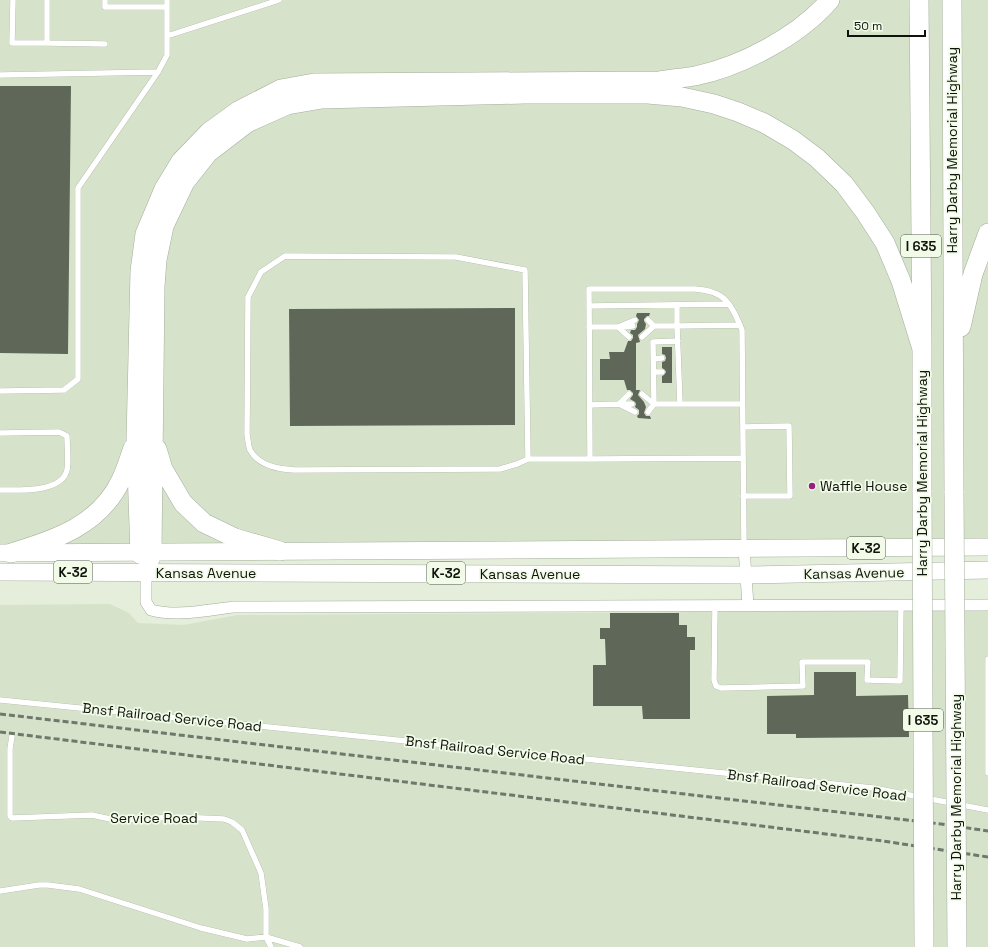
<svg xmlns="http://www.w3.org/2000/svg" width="988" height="947" font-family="'Space Grotesk',sans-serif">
	<rect width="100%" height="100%" fill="#e4eedb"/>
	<path fill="#d6e3ca" d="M0 0H988V546L0 549Z
		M110 604 129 613 138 623 184 625 237 615 988 610V947H0V605Z"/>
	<path fill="#5f6858" d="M0 86H71L68 354 0 353Z
		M515 308V425L290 426 289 309Z
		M637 313H650L649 316H647L644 319V321L646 324 645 329 638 335 640 342 636 343V390H640L638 395 644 402 646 407 644 413 646 416H650L651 419 638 418 637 416 639 414V410L635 407 636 404 635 402 630 399 633 395V393L630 390H627L624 380H600V359H610L609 352H624L628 341H631L633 338V335L630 333 631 330H635L637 327V324L639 320 636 316Z
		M662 347H672V383H662V376L664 375 666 372 665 370 662 368V362L665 361 666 358 665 355 662 354Z
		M610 613H679V625H687V637H695V650H690V719H643L642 706H593V665H606L605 639H600V628H610Z
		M814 672H856V696L908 695 909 737 796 738V734H767V696L814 695Z"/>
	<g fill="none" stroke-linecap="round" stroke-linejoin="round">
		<defs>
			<path id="service" d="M13 0 12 43H47
				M47 0V43L105 44
				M105 0V7H167
				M167 36 279 0
				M0 75 158 72
				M589 306 728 304
				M648 320 654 326H677V305
				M589 327H618L635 320
				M618 327 629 337
				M623 327 633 326
				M642 337 654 326
				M654 359 662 358
				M654 372H662
				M0 391 64 390 78 379V188L158 72 167 55V0
				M642 394 654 404H742
				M619 404 635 412
				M621 404H632
				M680 404 677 326 740 325
				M590 405 619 404 629 394
				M648 412 654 404 653 342 678 341
				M743 427 789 426 790 496H743
				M0 433 59 432 67 436C67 446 69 460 67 470 62 493 18 490 0 490
				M742 458 590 459 589 289H695C725 291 731 303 742 330L744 548
				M528 459 525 270 456 257 285 256 261 272 248 297 247 434C248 439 248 445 250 450 259 466 278 469 295 470L500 469 517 464 528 459H590
				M715 606 714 680 716 686 721 688 803 686 802 662H868L867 680 900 681 901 605
				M988 659V773
				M0 700 873 788 988 810
				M12 736 10 749V816L12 818 92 815 115 820 179 817 224 819 232 822 242 830 261 873 266 909V937L271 947
				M0 891 39 885H48L79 889 201 928 247 939 266 937 300 947"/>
			<path id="minor" d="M744 548 748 605
				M146 572V602L151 610C177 617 207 610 234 607L988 605"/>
			<path id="primary" d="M0 553 988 547
				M0 572 747 575 988 570"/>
			<path id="motorway" d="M919 0 922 349V492
				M952 0 954 493
				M961 327 973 274 988 233
				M157 449 163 469 183 503 204 523 235 538 280 551
				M11 553C55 540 100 525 121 480 126 470 129 459 133 448
				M140 554 136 440 140 271 145 234 164 189 181 161 209 132 238 111 281 89 314 83 659 81C671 79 683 78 695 76 742 66 799 36 830 0
				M146 572 152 552 155 286 157 260 164 226 185 182 208 153 247 123 287 105 322 99 524 94H648L682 97 714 104 738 112 764 123 793 140 817 158 844 184 865 212 885 243 901 281 922 349"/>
		</defs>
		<use href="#service" stroke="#a4ae9c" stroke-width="6"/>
		<use href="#minor" stroke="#a4ae9c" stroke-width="12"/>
		<use href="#primary" stroke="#a4ae9c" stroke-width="18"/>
		<use href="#motorway" stroke="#a4ae9c" stroke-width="20"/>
		<use href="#service" stroke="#fff" stroke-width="5.5"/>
		<use href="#minor" stroke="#fff" stroke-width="11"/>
		<use href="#primary" stroke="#fff" stroke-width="17"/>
		<use href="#motorway" stroke="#fff" stroke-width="19"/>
		<path stroke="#70776b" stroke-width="3" stroke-dasharray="6 3" stroke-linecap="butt" d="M0 714 941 824 988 831
			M0 732 883 841 988 857"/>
		<defs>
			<path id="motorway-bridge" d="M922 492 924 947
				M954 493 957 947"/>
		</defs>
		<use href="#motorway-bridge" stroke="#a4ae9c" stroke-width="20" stroke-linecap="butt"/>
		<use href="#motorway-bridge" stroke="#fff" stroke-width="19"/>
	</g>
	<circle fill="#99217b" stroke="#f1fbe8" stroke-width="1.5" cx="812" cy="486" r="4"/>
	<g text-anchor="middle" stroke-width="3.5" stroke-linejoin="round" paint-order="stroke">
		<g fill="#f1fbe8" stroke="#53594e" stroke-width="1">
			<rect x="901" y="235" width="40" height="22" rx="3"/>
			<rect x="847" y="537" width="38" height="22" rx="3"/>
			<rect x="54" y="561" width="38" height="22" rx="3"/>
			<rect x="427" y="562" width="38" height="22" rx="3"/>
			<rect x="903" y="709" width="40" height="22" rx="3"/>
		</g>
		<g font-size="13" font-weight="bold" fill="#0f130c">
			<text x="921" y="251">I 635</text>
			<text x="866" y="553">K-32</text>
			<text x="73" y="577">K-32</text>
			<text x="446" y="578">K-32</text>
			<text x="923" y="725">I 635</text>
		</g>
		<g font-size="14" fill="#0f130c" stroke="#f1fbe8">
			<text transform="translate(952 150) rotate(-90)" y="5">Harry Darby Memorial Highway</text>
			<text transform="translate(922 473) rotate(-90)" y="5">Harry Darby Memorial Highway</text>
			<text x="206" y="578">Kansas Avenue</text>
			<text transform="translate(854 573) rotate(-1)" y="5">Kansas Avenue</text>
			<text x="530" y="579">Kansas Avenue</text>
			<text transform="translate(172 717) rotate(6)" y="5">Bnsf Railroad Service Road</text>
			<text transform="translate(495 750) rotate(6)" y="5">Bnsf Railroad Service Road</text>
			<text transform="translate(817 785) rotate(7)" y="5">Bnsf Railroad Service Road</text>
			<text transform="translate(956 797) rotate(-90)" y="5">Harry Darby Memorial Highway</text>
			<text x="154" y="823">Service Road</text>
		</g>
		<g font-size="14" fill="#0f130c" stroke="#f1fbe8" text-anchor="start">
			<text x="820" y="491">Waffle House</text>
		</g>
	</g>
	<path d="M848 30v6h77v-6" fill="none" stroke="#0f130c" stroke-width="2"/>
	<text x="854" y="30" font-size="12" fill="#0f130c" stroke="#f1fbe8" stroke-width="3" paint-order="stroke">50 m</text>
</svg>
